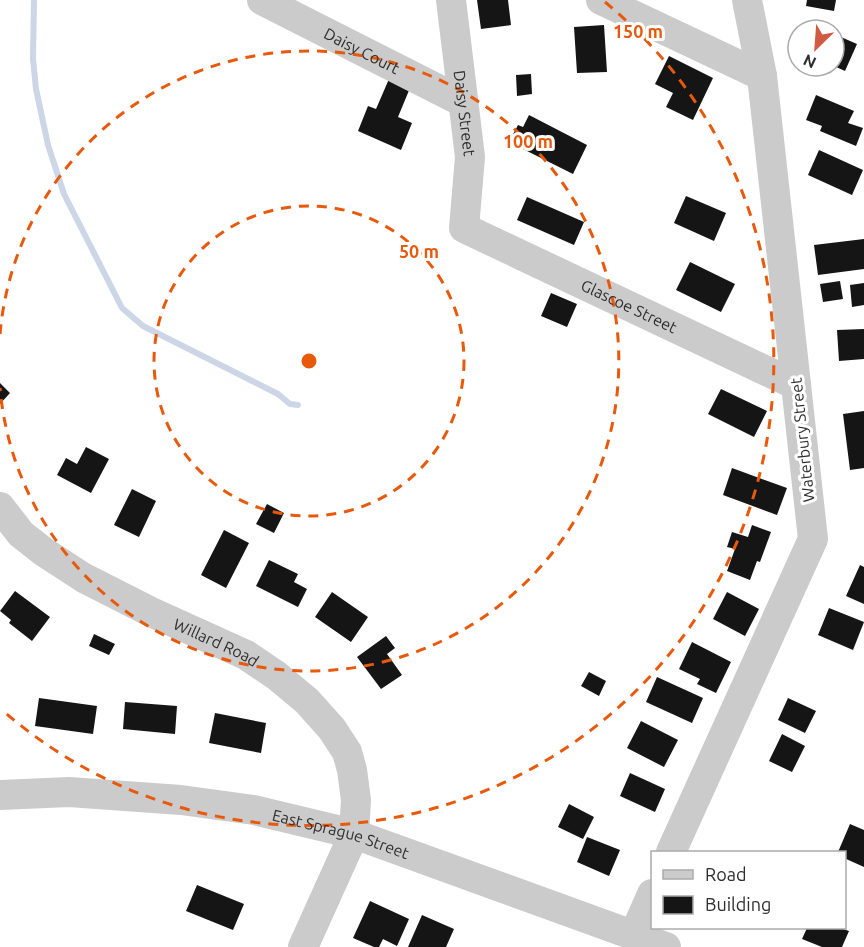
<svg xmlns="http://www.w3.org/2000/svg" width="864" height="947" font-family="Ubuntu,sans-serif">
	<rect width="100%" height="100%" fill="#fff"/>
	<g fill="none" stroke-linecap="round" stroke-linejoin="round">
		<path stroke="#ccd6e7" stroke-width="6" d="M34 0 33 59 36 89 48 145 64 194 122 308 143 326 278 394 290 404 298 405"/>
	</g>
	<path fill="#151515" d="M477 0H508L511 25 481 29Z
		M807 0H836L834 11 806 6Z
		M809 23 825 30H806Z
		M604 25 607 72 577 73 574 27Z
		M834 34 857 44 845 71 834 66Z
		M669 56 713 78 693 120 666 107 673 93 655 84Z
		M531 74 532 94 517 96 516 75Z
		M389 79 410 88 398 117 412 123 401 150 358 131 368 106 376 109Z
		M816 95 854 111 848 123 863 128 856 146 820 131 822 126 806 120Z
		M529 115 587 145 573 174 509 142 518 125 523 127Z
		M819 150 863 170 852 195 808 175Z
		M686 196 726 213 714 241 674 223Z
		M527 197 584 222 574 245 517 220Z
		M864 239V269L818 275 814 245Z
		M690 262 735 284 721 312 676 290Z
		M840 281 843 299 823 302 820 284Z
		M864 283V305L852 307 850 285Z
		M551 293 577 304 567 327 541 316Z
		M864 329V359L839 361 837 330Z
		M0 383 10 393 0 404Z
		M721 389 767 411 754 437 708 414Z
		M864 411V468L850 470 843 414Z
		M86 447 109 459 91 493 57 475 66 458 77 464Z
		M732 468 787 488 777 515 723 495Z
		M132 489 156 501 139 537 114 525Z
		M267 504 284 513 274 533 256 524Z
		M752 525 771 532 760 562 757 561 750 580 727 571 735 549 727 547 732 532 748 537Z
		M224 530 249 543 226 588 201 575Z
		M269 560 298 574 294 582 307 589 298 607 256 586Z
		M860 565 864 567V604L846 596Z
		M15 591 50 617 32 641 9 623 11 620 0 611Z
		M332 592 368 617 351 642 315 617Z
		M727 592 759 609 745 636 713 619Z
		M829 608 864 622 853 650 818 635Z
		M94 634 115 644 109 655 89 646Z
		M386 636 395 648 387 654 402 675 381 689 357 657Z
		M692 642 731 662 716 693 697 684 700 679 679 669Z
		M589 672 606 681 599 696 581 686Z
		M657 677 703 698 692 723 646 702Z
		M39 698 97 706 93 734 35 726Z
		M788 698 816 711 805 733 778 720Z
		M125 702 177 706 175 734 123 729Z
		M215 713 266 723 261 753 209 743Z
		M641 721 678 740 664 767 627 748Z
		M782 734 805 746 792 772 769 761Z
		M630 773 665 789 655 812 620 796Z
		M569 804 594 817 583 839 558 827Z
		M850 824 864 830V867L844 858V852H838Z
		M587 837 620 850 609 876 577 862Z
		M197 885 244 904 233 930 186 911Z
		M370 901 409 919 397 946 383 939 379 947H374L353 938Z
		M422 915 454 929 446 947H408Z
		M807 928H840L849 931 842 947H822L802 939Z"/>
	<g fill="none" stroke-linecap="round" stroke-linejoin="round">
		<g stroke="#cbcbcb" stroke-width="30">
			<path id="s1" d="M262 0 463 102"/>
			<path id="s2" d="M451 0 470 157 464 228 796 385"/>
			<path d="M601 0 762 76"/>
			<path id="s3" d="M0 507 21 534 44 552 84 578 151 612 246 655 277 676 307 701 332 729 347 752 352 770 356 800 354 834 303 947"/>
			<path id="s4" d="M0 795 69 792 181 800 254 810 354 834 666 947"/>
			<path d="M671 852 813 539 762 76 747 0"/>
			<path d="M634 935 652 894"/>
		</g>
	</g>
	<g fill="none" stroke="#e8590c" stroke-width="3" stroke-dasharray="10 8">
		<circle cx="309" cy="361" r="155"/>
		<path d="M0 334A310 310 0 1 1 0 388"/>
		<path d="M605 2A465 465 0 1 1 1 709"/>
	</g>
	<g text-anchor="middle" stroke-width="6" stroke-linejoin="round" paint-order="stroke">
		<g font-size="16" fill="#2e2e2e" stroke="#fff">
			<text dy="6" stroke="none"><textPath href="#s1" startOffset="112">Daisy Court</textPath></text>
			<text dy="6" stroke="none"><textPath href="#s2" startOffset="114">Daisy Street</textPath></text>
			<text dy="6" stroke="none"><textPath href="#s2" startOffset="412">Glascoe Street</textPath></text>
			<text transform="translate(802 440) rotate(-96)" y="6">Waterbury Street</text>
			<text dy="6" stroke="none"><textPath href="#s3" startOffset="258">Willard Road</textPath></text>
			<text dy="6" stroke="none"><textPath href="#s4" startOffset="345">East Sprague Street</textPath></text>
		</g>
	</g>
	<circle cx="309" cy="361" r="9" fill="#e8590c" stroke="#fff" stroke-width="3"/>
	<g font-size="18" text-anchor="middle" font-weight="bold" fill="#e8590c" stroke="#fff" stroke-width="6" stroke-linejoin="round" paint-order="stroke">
		<text x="638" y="38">150 m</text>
		<text x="528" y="148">100 m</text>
		<text x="419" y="258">50 m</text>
	</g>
	<rect x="651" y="851" width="195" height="78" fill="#ffffff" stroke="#ababab" stroke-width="1.5"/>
	<rect x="663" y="870" width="30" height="9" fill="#cbcbcb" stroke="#ababab" stroke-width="1.5"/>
	<text x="705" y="881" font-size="18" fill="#2e2e2e">Road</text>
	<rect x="663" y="896" width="30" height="18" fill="#151515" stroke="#ababab" stroke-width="1.5"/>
	<text x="705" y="911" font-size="18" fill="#2e2e2e">Building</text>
	<g transform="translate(816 48) rotate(205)"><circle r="28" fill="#ffffff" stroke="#ababab" stroke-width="1.5"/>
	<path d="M0-4.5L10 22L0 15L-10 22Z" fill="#d15a44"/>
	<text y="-9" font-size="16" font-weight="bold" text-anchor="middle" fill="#2e2e2e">N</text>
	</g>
</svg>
